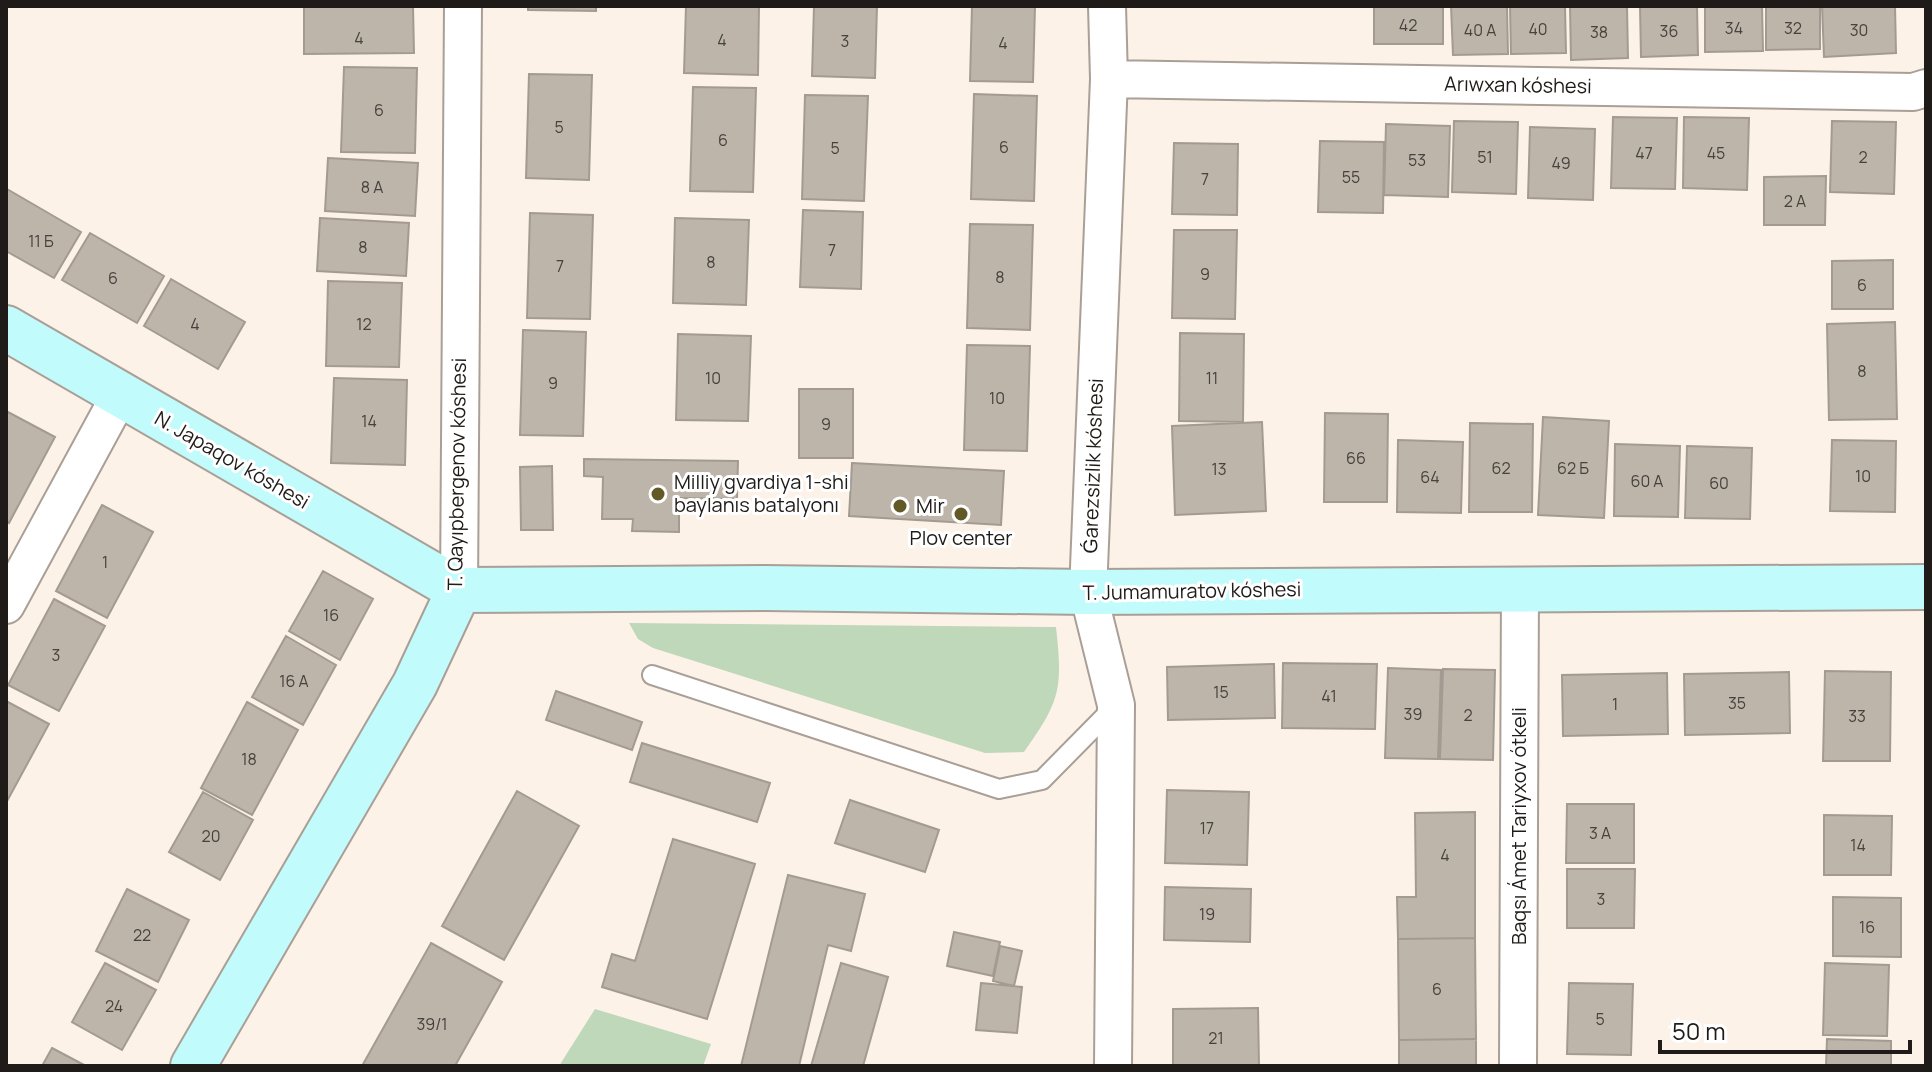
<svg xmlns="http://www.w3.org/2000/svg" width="1932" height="1072" font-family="Manrope,sans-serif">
	<rect width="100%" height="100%" fill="#fdf2e8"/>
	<path fill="#bfd8b9" d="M629 623 1056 627C1063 690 1060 701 1024 752L985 753 653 648 638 639Z
		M595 1009 711 1044 703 1066H559Z"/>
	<path fill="#bdb5aa" stroke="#a39b91" stroke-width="2" d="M304 6H413L414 53 304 54Z
		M528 6H596V11L528 10Z
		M686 6H759L758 75 684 73Z
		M814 6H877L875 78 812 76Z
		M972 6H1035L1033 82 970 81Z
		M1374 6H1443V44H1374Z
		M1451 6H1507L1508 54 1453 55Z
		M1510 6H1565L1566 53 1511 54Z
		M1570 6H1627L1628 58 1571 60Z
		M1640 6H1697L1698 55 1641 57Z
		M1705 6H1762L1763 51 1705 52Z
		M1766 6H1820V49L1766 50Z
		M1822 6H1895L1896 53 1824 57Z
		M344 67 417 68 415 153 341 152Z
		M529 74 592 75 589 180 526 178Z
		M693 87 756 88 753 192 690 191Z
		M974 94 1037 96 1034 201 971 199Z
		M805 95 868 96 864 201 802 199Z
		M1613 117 1677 118 1675 189 1611 188Z
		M1684 117 1749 118 1747 190 1683 188Z
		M1454 121 1518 122 1516 194 1452 192Z
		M1832 121 1896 122 1894 194 1830 192Z
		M1386 124 1450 126 1448 197 1384 195Z
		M1530 127 1595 129 1593 200 1528 198Z
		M1320 141 1384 142 1383 213 1318 212Z
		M1174 143 1238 144 1237 215 1172 214Z
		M328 158 418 163 415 216 325 211Z
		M1826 176 1825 225H1764V177Z
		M7 189 81 232 54 278 6 251Z
		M803 210 863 212 861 289 800 287Z
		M530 213 593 215 590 319 527 318Z
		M320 218 409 223 406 276 317 271Z
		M675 218 749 220 746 305 673 303Z
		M970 224 1033 225 1030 330 967 328Z
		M1174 230H1237L1235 319 1172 318Z
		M90 233 164 276 137 323 62 280Z
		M1893 260V309H1832V261Z
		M171 279 245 322 218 369 144 326Z
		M328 281 402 283 399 367 326 366Z
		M1895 322 1897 419 1829 420 1827 324Z
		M523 330 586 332 583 436 520 435Z
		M1180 333 1244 334 1243 422 1179 421Z
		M678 334 751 336 748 421 676 420Z
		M967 345 1030 346 1027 451 964 450Z
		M334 378 407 380 405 465 331 463Z
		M799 389H853V458H799Z
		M6 411 55 437 9 523 6 521Z
		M1325 413 1388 414 1387 502H1324Z
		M1543 417 1609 421 1604 518 1538 515Z
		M1262 422 1266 511 1175 515 1172 426Z
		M1470 423 1533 424 1532 512H1469Z
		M1398 440 1463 442 1461 513 1397 512Z
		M1832 440 1896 441 1895 512 1830 511Z
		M1615 444 1680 446 1678 517 1614 516Z
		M1687 446 1752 448 1750 519 1685 518Z
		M584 459 738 461 737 499 679 498V532L632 531 633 519H602L603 477 584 476Z
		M852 463 1004 471 1001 525 849 516Z
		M552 466 553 530H521L520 467Z
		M102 505 153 532 107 618 56 591Z
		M323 571 373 599 340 660 289 631Z
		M54 599 105 626 59 711 8 685Z
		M286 636 336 665 303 725 252 697Z
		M1283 663 1377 664 1375 729 1282 728Z
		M1274 664 1275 718 1168 720 1167 667Z
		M1388 668 1441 670 1438 759 1385 758Z
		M1443 669 1495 670 1493 760 1440 759Z
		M1825 671 1891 672 1890 761H1823Z
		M1789 672 1790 733 1685 735 1684 674Z
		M1667 673 1668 734 1563 736 1562 675Z
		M556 691 642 722 632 750 546 720Z
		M6 701 49 724 6 803Z
		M247 702 298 730 252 815 201 788Z
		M642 743 770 783 757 822 630 782Z
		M1167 790 1249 792 1247 865 1165 863Z
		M517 791 579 826 504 960 442 926Z
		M203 792 253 820 220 880 169 852Z
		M850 800 939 830 925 872 835 843Z
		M1567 804H1634V863H1566Z
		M1475 812V938L1398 939 1397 897H1416L1415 813Z
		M1824 815 1892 816 1891 875H1824Z
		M673 839 755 864 707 1019 602 987 612 954 635 961Z
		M1567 869H1635L1634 928H1567Z
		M788 875 865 894 851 951 828 945 799 1066H741Z
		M1165 887 1251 889 1250 942 1164 940Z
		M127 889 189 920 158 982 96 951Z
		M1833 897 1901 898V957L1833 956Z
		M954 932 1000 942 993 976 947 966Z
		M1475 938 1476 1039 1399 1040 1398 939Z
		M431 943 502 982 455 1066H362Z
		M1000 946 1022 951 1014 986 993 981Z
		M105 963 156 990 122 1050 72 1022Z
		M841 963 888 977 863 1066H811Z
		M1825 963 1889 965 1887 1036 1823 1035Z
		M981 983 1022 987 1017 1033 976 1030Z
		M1569 983 1633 984 1631 1055 1567 1054Z
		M1258 1008 1259 1066H1173V1009Z
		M1476 1039V1066H1399V1040Z
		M1827 1039 1891 1041V1066H1826Z
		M52 1048 86 1066H42Z"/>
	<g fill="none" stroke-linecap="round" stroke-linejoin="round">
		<defs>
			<path id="lane" d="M652 675 999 789 1042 780 1115 706"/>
			<path id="street" d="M1107 6 1109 79 1088 592 1116 705 1113 1066
				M1109 79 1913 92 1926 88
				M459 590 463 6
				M6 605 120 395
				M1518 1066 1520 587"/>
			<path id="secondary" d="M6 328 459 590
				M459 590 764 588 1088 592 1926 587
				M193 1066 415 684 459 590"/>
		</defs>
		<use href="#lane" stroke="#a99f96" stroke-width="22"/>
		<use href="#street" stroke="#a99f96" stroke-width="40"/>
		<use href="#secondary" stroke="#a99f96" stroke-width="48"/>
		<use href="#lane" stroke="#fff" stroke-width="18"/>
		<use href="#street" stroke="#fff" stroke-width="36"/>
		<use href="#secondary" stroke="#c1fbfc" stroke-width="44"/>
	</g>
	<g fill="#615926" stroke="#fff" stroke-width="3">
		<circle cx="658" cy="494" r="8"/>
		<circle cx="900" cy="506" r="8"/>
		<circle cx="961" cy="514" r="8"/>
	</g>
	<g text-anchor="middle" stroke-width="6" stroke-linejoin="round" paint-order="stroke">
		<g font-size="16" fill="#46423c">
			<text x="1408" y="31">42</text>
			<text x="1734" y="34">34</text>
			<text x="1793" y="34">32</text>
			<text x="1538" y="35">40</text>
			<text x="1480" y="36">40 А</text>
			<text x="1859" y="36">30</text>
			<text x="1669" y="37">36</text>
			<text x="1599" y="38">38</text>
			<text x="359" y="44">4</text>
			<text x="722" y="46">4</text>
			<text x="845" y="47">3</text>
			<text x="1003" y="49">4</text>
			<text x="379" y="116">6</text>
			<text x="559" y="133">5</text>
			<text x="723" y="146">6</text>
			<text x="1004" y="153">6</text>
			<text x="835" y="154">5</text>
			<text x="1644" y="159">47</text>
			<text x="1716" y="159">45</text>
			<text x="1485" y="163">51</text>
			<text x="1863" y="163">2</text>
			<text x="1417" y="166">53</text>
			<text x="1561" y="169">49</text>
			<text x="1351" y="183">55</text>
			<text x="1205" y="185">7</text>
			<text x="372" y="193">8 А</text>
			<text x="1795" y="207">2 А</text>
			<text x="41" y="247">11 Б</text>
			<text x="363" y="253">8</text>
			<text x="832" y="256">7</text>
			<text x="711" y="268">8</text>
			<text x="560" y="272">7</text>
			<text x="1205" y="280">9</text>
			<text x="1000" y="283">8</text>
			<text x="113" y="284">6</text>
			<text x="1862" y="291">6</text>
			<text x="195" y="330">4</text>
			<text x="364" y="330">12</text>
			<text x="1862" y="377">8</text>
			<text x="713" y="384">10</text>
			<text x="1212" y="384">11</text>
			<text x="553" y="389">9</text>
			<text x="997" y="404">10</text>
			<text x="369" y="427">14</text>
			<text x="826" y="430">9</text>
			<text x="1356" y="464">66</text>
			<text x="1501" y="474">62</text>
			<text x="1573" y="474">62 Б</text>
			<text x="1219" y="475">13</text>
			<text x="1863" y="482">10</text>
			<text x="1430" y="483">64</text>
			<text x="1647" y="487">60 А</text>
			<text x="1719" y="489">60</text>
			<text x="105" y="568">1</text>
			<text x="331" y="621">16</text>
			<text x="56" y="661">3</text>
			<text x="294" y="687">16 А</text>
			<text x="1221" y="698">15</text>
			<text x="1329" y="702">41</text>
			<text x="1737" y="709">35</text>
			<text x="1615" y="710">1</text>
			<text x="1413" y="720">39</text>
			<text x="1468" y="721">2</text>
			<text x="1857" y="722">33</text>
			<text x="249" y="765">18</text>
			<text x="1207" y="834">17</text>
			<text x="1600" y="839">3 А</text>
			<text x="211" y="842">20</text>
			<text x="1858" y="851">14</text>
			<text x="1445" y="861">4</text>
			<text x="1601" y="905">3</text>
			<text x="1207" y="920">19</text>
			<text x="1867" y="933">16</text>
			<text x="142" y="941">22</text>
			<text x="1437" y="995">6</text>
			<text x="114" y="1012">24</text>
			<text x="1600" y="1025">5</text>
			<text x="432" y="1030">39/1</text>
			<text x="1216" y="1044">21</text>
		</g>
		<g font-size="20" fill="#1f1b18" stroke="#fff">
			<text transform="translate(1518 85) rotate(1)" y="7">Arıwxan kóshesi</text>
			<text transform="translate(232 460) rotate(30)" y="7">N. Japaqov kóshesi</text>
			<text transform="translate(1093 466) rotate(-88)" y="7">Ǵarezsizlik kóshesi</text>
			<text transform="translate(457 474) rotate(-89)" y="7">T. Qayıpbergenov kóshesi</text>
			<text transform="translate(1192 591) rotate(-1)" y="7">T. Jumamuratov kóshesi</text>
			<text transform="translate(1519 826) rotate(-90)" y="7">Baqsı Ámet Tariyxov ótkeli</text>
		</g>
		<g font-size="20" fill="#1f1b18" stroke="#fff" text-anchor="start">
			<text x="674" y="489">Milliy gvardiya 1-shi<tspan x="674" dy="23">baylanıs batalyonı</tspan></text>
			<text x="916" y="513">Mir</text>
			<text x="961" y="545" text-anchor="middle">Plov center</text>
		</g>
	</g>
	<rect width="1932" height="1072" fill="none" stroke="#1f1b18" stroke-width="16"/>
	<path d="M1660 1040v12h250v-12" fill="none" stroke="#1f1b18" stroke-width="4"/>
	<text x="1672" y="1040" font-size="24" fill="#1f1b18" stroke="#ffffff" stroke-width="6" paint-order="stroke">50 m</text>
</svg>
